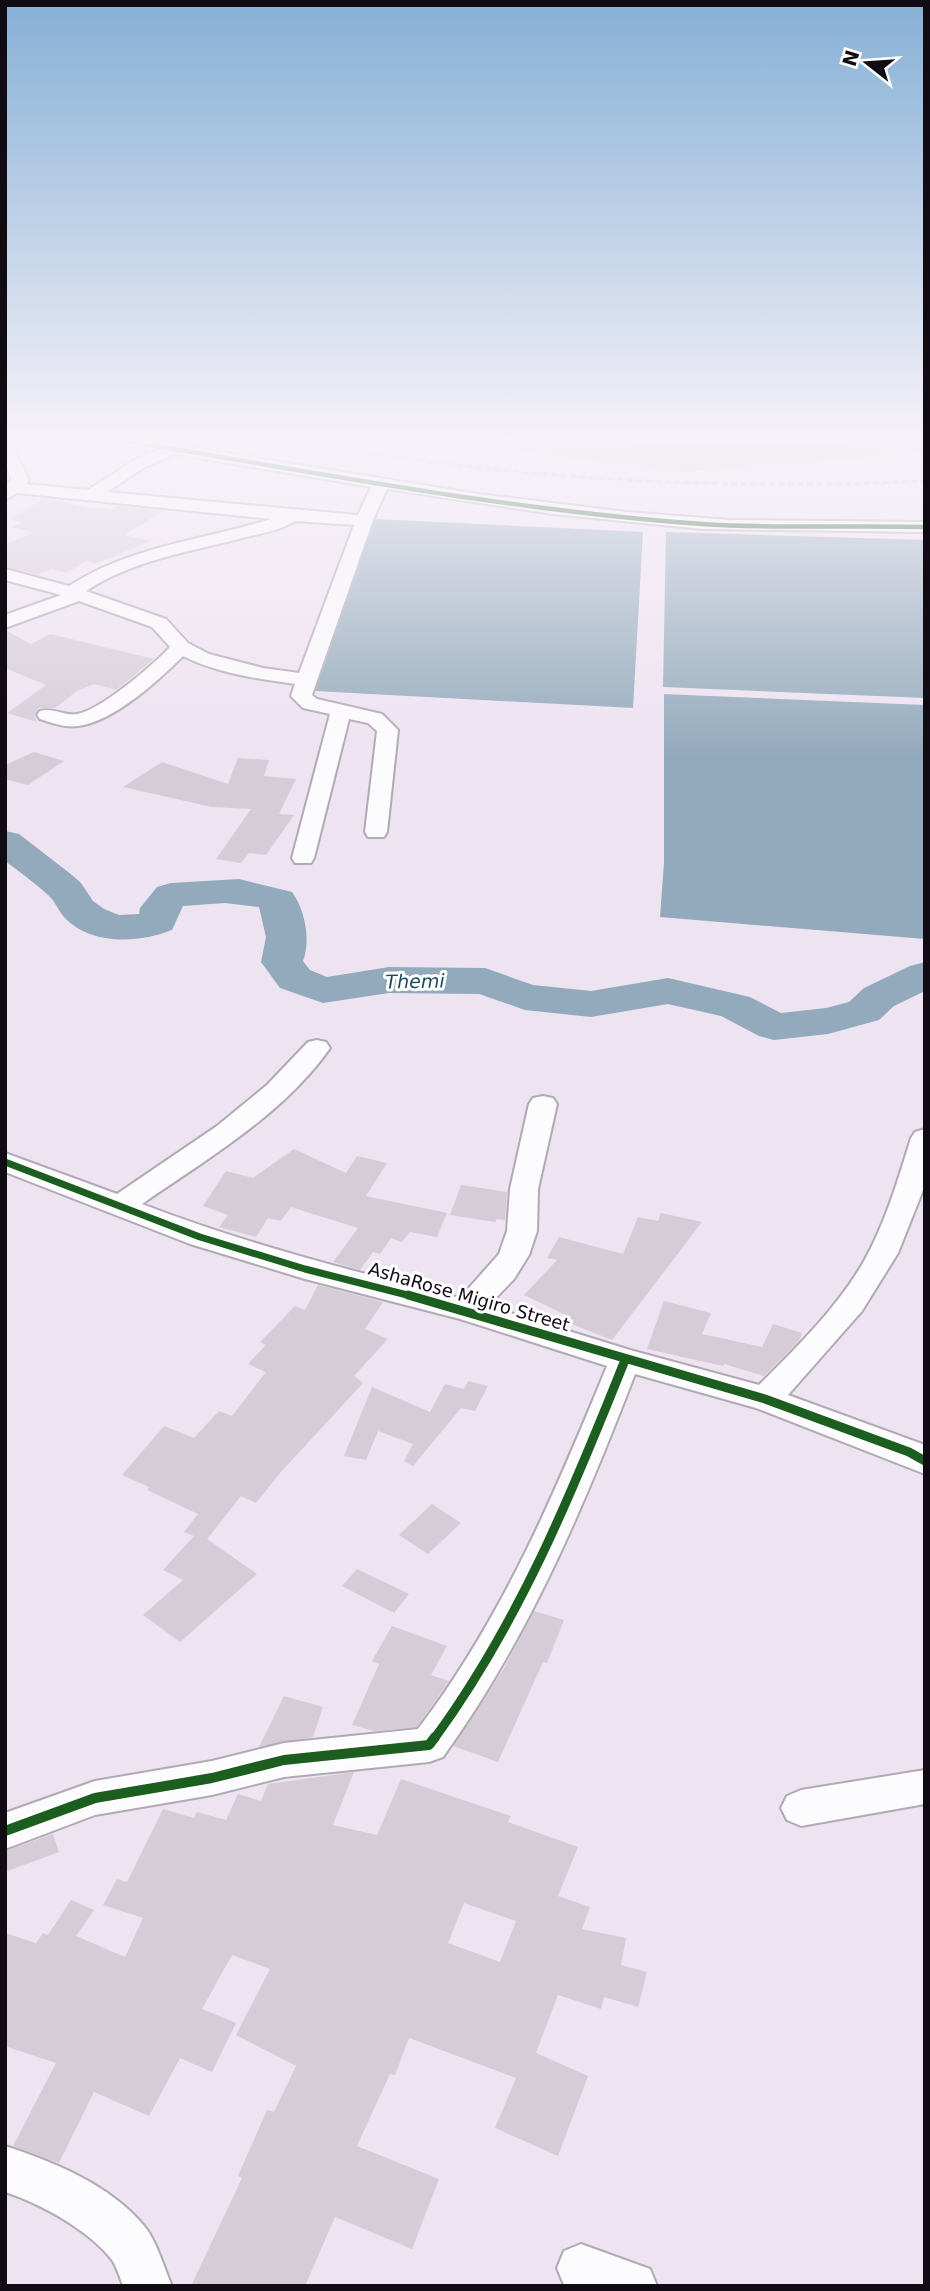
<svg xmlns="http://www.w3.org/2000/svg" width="930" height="2291" font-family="'DejaVu Sans',sans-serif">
	<rect width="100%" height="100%" fill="#eee3f1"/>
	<path fill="#c1c9be" d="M418 438H925V452L684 472Z"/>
	<path fill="#93aabc" d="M375 519 643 532 633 708 315 691Z
		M666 532 925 540V698L663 687Z
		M664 694 925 705V939L660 917 664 863Z"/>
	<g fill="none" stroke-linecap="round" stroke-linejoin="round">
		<path fill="#93aabc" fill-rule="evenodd" d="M5 831 19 834 72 875 81 883 93 901 104 909 119 915 139 914 140 908 157 887 171 883 239 879 292 892C305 910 311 940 303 961L310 970 327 977 389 967 485 968 533 985 591 991 668 978 750 997 781 1013 826 1008 849 1002 864 988 910 966 925 962V991L894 1006 879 1020 828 1034 774 1040 759 1036 721 1016 668 1004 591 1017 525 1010 479 994 389 993 323 1003 280 988 261 962 266 937 259 907 225 903 183 906 172 930C139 943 91 946 64 917 58 910 55 901 48 895 35 883 20 872 5 861Z"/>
	</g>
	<path fill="#d5ccd8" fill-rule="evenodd" d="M45 498 91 508 114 509 119 506 163 511 124 535 151 541 95 564 87 561 66 573 51 569 38 575 5 567V545L34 532 12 527 22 522 9 519Z
		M5 630 31 644 50 634 154 659 116 690 94 684 77 691 55 708H39L34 715 37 722 7 713 46 685 5 668Z
		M34 752 64 761 28 785 5 779V765Z
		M238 758 269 760 264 776 296 779 279 814 294 815 266 855 249 853 241 863 216 859 251 809 212 807 123 787 162 762 228 784Z
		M294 1149 346 1173 357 1156 387 1163 366 1196 447 1213 437 1237 410 1232 402 1242 391 1238 380 1254 373 1252 360 1270 333 1262 358 1228 291 1207 281 1221 268 1218 256 1237 219 1227 228 1215 203 1206 226 1171 253 1178Z
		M461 1185 507 1192 505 1220 497 1219 495 1222 450 1215Z
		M661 1213 702 1222 612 1340 564 1321 568 1316 524 1295 557 1260 547 1258 559 1237 623 1254 638 1217 658 1221Z
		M318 1285 383 1302 365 1329 388 1339 354 1376 363 1383 280 1473 256 1503 241 1496 207 1539 257 1574 180 1642 143 1615 183 1580 163 1570 194 1536 184 1532 198 1514 147 1490 149 1487 122 1475 164 1426 194 1438 219 1411 232 1416 266 1372 248 1364 266 1345 260 1342 295 1306 305 1310Z
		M664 1301 711 1313 702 1334 762 1347 773 1324 802 1333 799 1341 764 1376 724 1364 723 1366 647 1349Z
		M468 1381 488 1386 475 1411 461 1408 413 1466 404 1461 413 1444 378 1431 366 1460 344 1456 372 1387 430 1412 445 1384 464 1389Z
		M432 1504 461 1523 428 1554 399 1535Z
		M357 1569 409 1594 394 1613 342 1586Z
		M534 1611 564 1620 547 1663 543 1662 498 1762 453 1746 504 1668Z
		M392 1626 447 1646 431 1675 449 1681 417 1727 374 1731 352 1725 379 1664 372 1661Z
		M284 1696 323 1707 313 1737 259 1747Z
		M354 1772 333 1825 377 1835 401 1779 511 1816 508 1822 578 1847 558 1896 590 1907 582 1929 626 1938 621 1965 647 1972 638 2007 604 1997 601 2009 558 1995 536 2053 588 2076 558 2156 495 2128 516 2078 409 2038 395 2075 390 2074 357 2146 439 2179 412 2249 335 2217 305 2286H191L242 2178 238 2176 267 2110 274 2112 296 2066 236 2035 270 1969 232 1955 202 2009 236 2023 212 2072 180 2058 149 2116 94 2092 59 2163 13 2146 56 2063 5 2046V1933L36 1943 43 1933 48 1935 71 1900 94 1910 76 1936 125 1957 143 1918 103 1905 117 1879 127 1882 163 1809 194 1818 197 1812 226 1820 238 1794 261 1801 268 1784ZM464 1903 516 1921 500 1962 448 1943Z
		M53 1834 59 1852 5 1872V1851Z"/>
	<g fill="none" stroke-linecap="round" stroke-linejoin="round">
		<defs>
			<path id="street" d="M100 438H134L478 494 627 512 730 520 925 522V532L702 529 553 514 387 489 373 520 312 695 317 699 382 714 398 730 387 832 384 837H368L365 832 377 731 368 723 349 719 314 858 311 863H295L292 858 330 714 303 708 291 696 295 684C258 679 216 673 183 656 159 680 113 722 78 726 65 728 52 723 40 719L37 715 40 711C53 707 64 716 77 714 101 710 153 665 170 647L152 627 79 601 5 628V615L61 595 5 580V569L69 586C130 546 203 540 271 519L17 493 5 500V486L12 479 5 464V442L13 447 29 480 26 484 88 490 133 461 156 450 108 443ZM175 454 371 487 358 515 107 492 145 467ZM295 521 354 525 299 673 263 668 209 654 188 643 166 619 86 591C131 561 187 552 239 539 257 534 280 531 295 521Z
				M317 1040 326 1042 330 1048C284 1114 207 1159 142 1204 246 1244 352 1271 460 1298L499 1254 507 1231 510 1189 529 1104 533 1098 543 1096 553 1098 557 1104 538 1189 537 1231 529 1255 514 1279 488 1306 630 1350 759 1385C796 1348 836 1309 863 1263 885 1224 898 1180 911 1138L915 1132 925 1129V1185L898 1253 862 1311 788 1395 925 1445V1474L756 1408 635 1374C583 1509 528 1639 443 1757L429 1762 284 1777 212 1795 95 1815 5 1849V1813L95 1781 212 1761 284 1743 418 1729C503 1617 554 1495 607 1366L460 1319 305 1279 190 1244 5 1172V1153L117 1194 217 1126 267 1085 308 1042Z
				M925 1770V1804L801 1826 787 1820 781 1808 787 1796 801 1790Z
				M5 2146C54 2162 111 2185 145 2227 157 2242 164 2268 172 2286H123C120 2278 117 2267 112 2260 90 2231 40 2203 5 2192Z
				M581 2244 650 2269 657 2286 564 2285 557 2268 564 2251Z"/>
			<path id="secondary" d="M626 438H848L845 443 837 444H637L629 443Z"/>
		</defs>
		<use href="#street" stroke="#b1a9b4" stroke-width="4"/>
		<use href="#secondary" stroke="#b1a9b4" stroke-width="4"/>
		<use href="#street" fill="#fcfbfd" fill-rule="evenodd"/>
		<use href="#secondary" fill="#fcfbfd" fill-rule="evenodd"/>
		<path stroke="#cac7cb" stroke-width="3.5" stroke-dasharray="6 3.5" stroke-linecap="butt" d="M278 438C498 478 701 491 925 481"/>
		<defs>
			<path id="cycleway-far3" d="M108 438C305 470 502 510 702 524 776 529 851 525 925 527"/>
			<path id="cycleway-far2" d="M5 1162 200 1237 305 1269 415 1297"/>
			<path id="cycleway-far1" d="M408 1295 765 1399 909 1452 925 1461
				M434 1739C519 1623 572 1493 625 1360"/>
			<path id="cycleway" d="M5 1831 95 1798 212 1778 284 1760 429 1745 435 1737"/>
		</defs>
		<use href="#cycleway-far3" stroke="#fff" stroke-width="7"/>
		<use href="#cycleway-far2" stroke="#fff" stroke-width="11"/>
		<use href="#cycleway-far1" stroke="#fff" stroke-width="13"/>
		<use href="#cycleway" stroke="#fff" stroke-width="15"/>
		<use href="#cycleway-far3" stroke="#1b5e20" stroke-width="4.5"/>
		<use href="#cycleway-far2" stroke="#1b5e20" stroke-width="7"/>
		<use href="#cycleway-far1" stroke="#1b5e20" stroke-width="9"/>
		<use href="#cycleway" stroke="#1b5e20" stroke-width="10"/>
	</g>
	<linearGradient id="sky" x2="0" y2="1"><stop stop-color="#86b0d6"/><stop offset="0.58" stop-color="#f7f2f9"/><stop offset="1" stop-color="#f7f2f9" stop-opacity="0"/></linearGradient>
	<rect width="930" height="758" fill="url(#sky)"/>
	<g text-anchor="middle" stroke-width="6" stroke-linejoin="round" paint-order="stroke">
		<g font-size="18" fill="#110b14" stroke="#fff">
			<text transform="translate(469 1297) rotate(16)" y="6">AshaRose Migiro Street</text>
		</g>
		<g font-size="19" font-style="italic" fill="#194b61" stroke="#fff">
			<text transform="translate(415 981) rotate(-1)" y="7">Themi</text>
		</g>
	</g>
	<rect width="930" height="2291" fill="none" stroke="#110b14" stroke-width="14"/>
	<g transform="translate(867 63) rotate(287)" stroke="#ffffff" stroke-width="5" paint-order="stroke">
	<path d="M0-5L12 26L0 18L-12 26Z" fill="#110b14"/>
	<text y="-10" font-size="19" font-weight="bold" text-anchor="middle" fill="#110b14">N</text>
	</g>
</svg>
